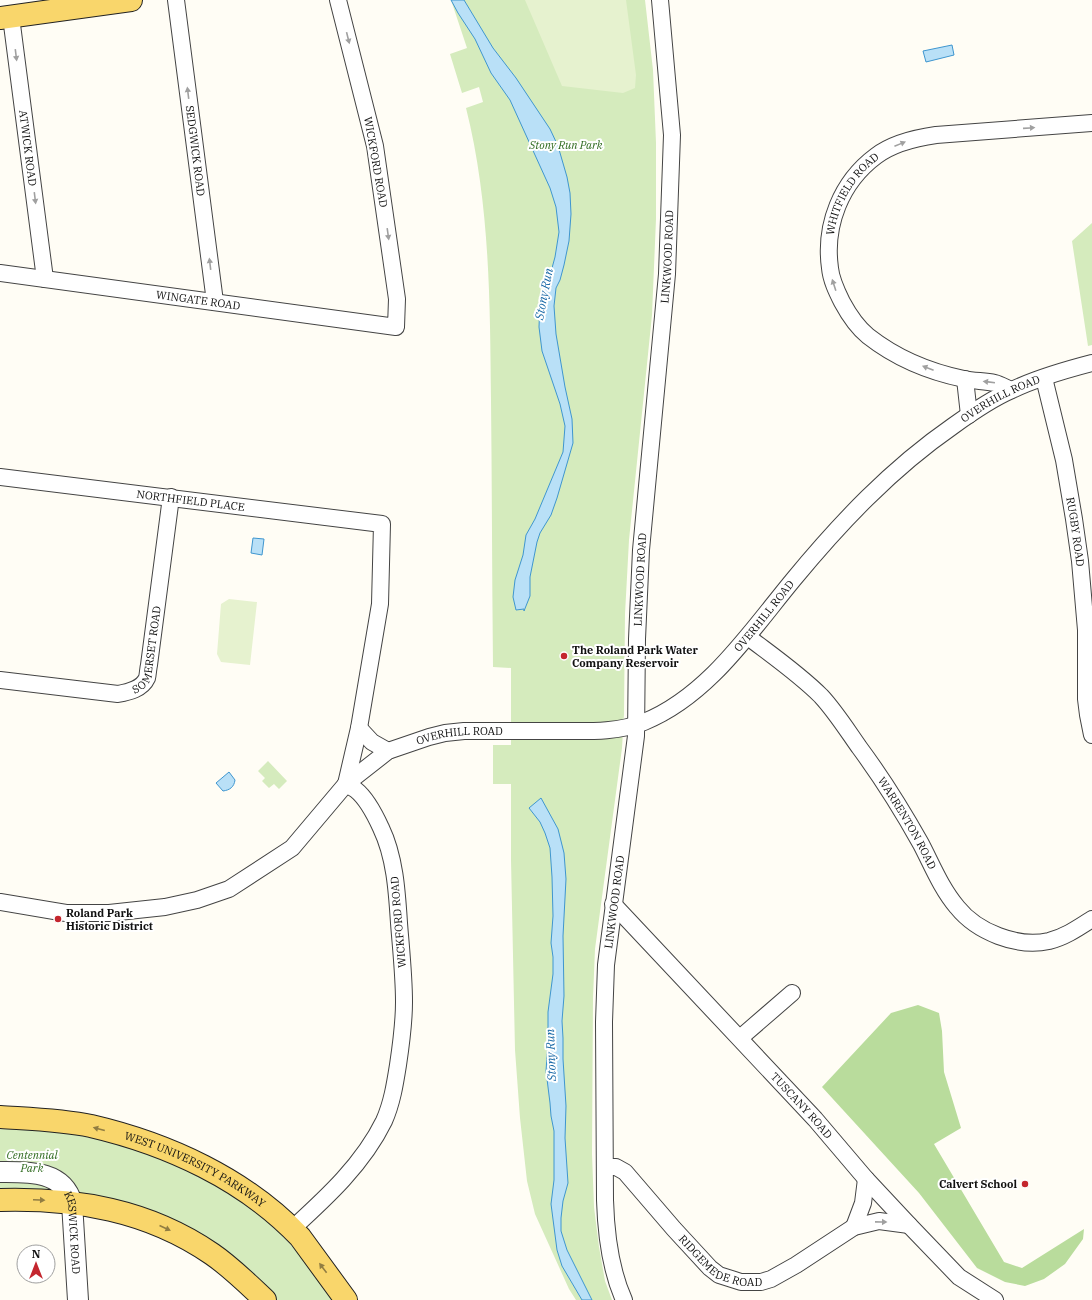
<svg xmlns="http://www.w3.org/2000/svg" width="1092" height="1300" font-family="'IBM Plex Serif',serif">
	<rect width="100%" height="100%" fill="#fffdf5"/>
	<path fill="#d5ebbd" d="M451 0H645L653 70 656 143V219L652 315 629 540 625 614 624 714 622 748 595 949 593 998 592 1154 594 1207 599 1247 605 1281 612 1300H576L569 1289 535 1214 527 1181 520 1118 515 1050 511 860V784H493V745H511V668L493 667C492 578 492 489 491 400 490 303 490 203 466 108L483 102 479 87 462 93 450 54 467 48Z
		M1092 223V345L1088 346 1072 241Z
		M268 761 287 781 279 789 274 784 269 788 262 781 265 778 258 771Z
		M18 1127C39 1130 62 1131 84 1135 136 1146 185 1165 230 1194 248 1206 265 1218 280 1233 300 1254 317 1276 333 1300H271L204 1243 0 1194V1128Z"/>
	<path fill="#b9dc9c" d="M918 1005 939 1013 942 1031 944 1072 961 1128 934 1144 1004 1262 1022 1268 1084 1229 1083 1239 1065 1264 1044 1279 1025 1286 1005 1282 977 1268 919 1193 822 1087 891 1013Z"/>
	<path fill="#e6f2cf" d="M525 0H626L636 75 635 88 623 93 562 86Z
		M229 599 257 602 250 665 221 662 217 654 221 604Z"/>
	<path fill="#b9e0f7" stroke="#3f96cf" d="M451 0H464L493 48 516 78 550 129 558 146 567 177 570 193 571 214 569 241 564 265 560 280 556 288 554 306 556 334 565 387 572 419 573 443 557 498 551 515 540 533 537 542 530 577V596L524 611V609L516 610 513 597 515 580 523 555 526 535 535 519 563 452 565 426 560 404 542 351 539 327 540 302 549 279 555 257 559 232 556 207 550 188 510 100 491 73 475 39 458 13Z
		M952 45 954 55 926 62 923 51Z
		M253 538 264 539 262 555 251 553Z
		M229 772 235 780C234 787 230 790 223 791L216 783Z
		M541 798 558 829 564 853 566 879 563 936 564 996 562 1021 563 1038V1059L566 1106 565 1138 568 1183 563 1201 561 1218V1231L567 1250 592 1300H582L562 1266 557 1250 551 1204 554 1180V1131L551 1116 550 1103 546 1071 548 1042V1012L553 974V957L551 943 553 916 552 877 550 848 545 833 540 822 529 808Z"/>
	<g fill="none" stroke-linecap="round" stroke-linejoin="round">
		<defs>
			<g id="minor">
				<path id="s1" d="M176 0 215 302"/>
				<path id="s2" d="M11 17 45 279"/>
				<path id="s3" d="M0 273 396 327 397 299 375 146 338 0"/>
				<path id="s4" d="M1044 378 1064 460 1074 519 1080 561 1086 630V699L1088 715 1092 735"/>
				<path d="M965 379 969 415"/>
				<path id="s5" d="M1011 390C1006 388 1000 384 995 383 985 381 974 381 964 379 930 372 896 358 868 336 857 327 849 315 842 302 837 292 831 280 830 268 824 225 841 182 876 156 893 143 915 138 936 135L1092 123"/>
				<path id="s6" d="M0 477 382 524 380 604 359 728 346 784"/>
				<path id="s7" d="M748 637C773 656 799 674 821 696 835 711 847 730 859 747 882 778 902 810 921 844 932 865 941 888 957 907 977 932 1017 948 1049 941 1065 937 1078 928 1092 919"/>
				<path id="s8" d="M0 680 118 694C129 692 142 689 147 678 148 674 148 669 149 665L171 497"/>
				<path d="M359 728 372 742 388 751"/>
				<path id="s9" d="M0 902 66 913H109L165 907 197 900 229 889 292 848 346 784 388 751 429 737 445 733 464 731C495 731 525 731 556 731 585 731 617 733 644 722 708 696 750 632 793 580 840 523 891 469 953 426 971 413 991 399 1012 390 1037 378 1065 370 1092 363"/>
				<path id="s10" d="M613 904 815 1119 866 1179 909 1225 959 1277 995 1300"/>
				<path d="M740 1038 792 993"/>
				<path id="s11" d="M605 1167H616L625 1172 674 1229 710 1268 719 1275 741 1282H761L771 1279 796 1265 854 1227 879 1221 909 1225"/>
				<path d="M854 1227 863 1203 866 1179"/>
				<path d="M292 1229C327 1197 363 1164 384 1121 392 1103 395 1084 398 1065 401 1045 404 1023 404 1002 404 976 401 949 399 923 397 892 395 857 381 828 376 817 366 798 356 790 353 788 349 786 346 784"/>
				<path id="s12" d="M624 1300C610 1269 606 1234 605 1200L604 1022 606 965 636 736 637 639 641 550 667 274 672 135 660 0"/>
			</g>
			<g id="tertiary">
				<path id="s13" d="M0 1172C28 1172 63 1170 72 1203L78 1300"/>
			</g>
			<g id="primary">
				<path d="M0 18 131 0"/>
				<path id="s14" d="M0 1117C29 1119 62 1120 91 1126 168 1144 245 1179 300 1237L346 1300"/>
				<path d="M0 1200C76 1198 148 1210 212 1254 231 1267 248 1284 265 1300"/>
			</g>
		</defs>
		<use href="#minor" stroke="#444" stroke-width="18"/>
		<use href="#tertiary" stroke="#444" stroke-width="22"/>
		<use href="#primary" stroke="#222" stroke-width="24"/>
		<use href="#minor" stroke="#fff" stroke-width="16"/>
		<use href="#tertiary" stroke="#fff" stroke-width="20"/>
		<use href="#primary" stroke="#f9d66b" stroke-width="22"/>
	</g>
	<defs><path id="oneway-solid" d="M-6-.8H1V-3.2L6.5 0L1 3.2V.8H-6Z"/></defs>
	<g fill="#a0a0a0">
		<use href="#oneway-solid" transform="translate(348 38) rotate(76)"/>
		<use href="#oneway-solid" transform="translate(16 55) rotate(83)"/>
		<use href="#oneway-solid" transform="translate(188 93) rotate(-97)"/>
		<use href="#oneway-solid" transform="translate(1029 128) rotate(-4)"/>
		<use href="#oneway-solid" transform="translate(900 144) rotate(-22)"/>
		<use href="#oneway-solid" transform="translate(35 198) rotate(83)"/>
		<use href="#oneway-solid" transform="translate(388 234) rotate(82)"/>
		<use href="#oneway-solid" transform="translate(210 264) rotate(-97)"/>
		<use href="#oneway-solid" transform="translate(834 285) rotate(-108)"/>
		<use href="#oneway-solid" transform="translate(928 368) rotate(-159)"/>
		<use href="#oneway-solid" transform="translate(989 382) rotate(-173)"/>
		<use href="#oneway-solid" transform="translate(881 1222) rotate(1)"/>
	</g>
	<g fill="#917d42">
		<use href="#oneway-solid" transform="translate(99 1129) rotate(-165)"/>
		<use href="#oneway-solid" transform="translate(39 1200) rotate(2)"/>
		<use href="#oneway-solid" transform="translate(165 1228) rotate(24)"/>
		<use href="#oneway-solid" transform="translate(323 1268) rotate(-127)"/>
	</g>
	<g fill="#c4262e" stroke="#fff" stroke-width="1.5">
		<circle cx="564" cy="656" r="4"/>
		<circle cx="58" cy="919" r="4"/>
		<circle cx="1025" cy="1184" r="4"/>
	</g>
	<g text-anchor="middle" stroke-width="4" stroke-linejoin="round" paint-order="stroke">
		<g font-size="11" font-style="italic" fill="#2f6b1f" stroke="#fff">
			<text x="566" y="149">Stony Run Park</text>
			<text x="32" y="1159">Centennial<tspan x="32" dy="13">Park</tspan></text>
		</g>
		<g font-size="11" fill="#111" stroke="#fff">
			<text dy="4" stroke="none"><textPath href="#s2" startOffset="132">ATWICK ROAD</textPath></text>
			<text dy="4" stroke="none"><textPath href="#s1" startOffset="152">SEDGWICK ROAD</textPath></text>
			<text transform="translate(376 162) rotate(80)" y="4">WICKFORD ROAD</text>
			<text dy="4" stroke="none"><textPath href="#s5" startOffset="315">WHITFIELD ROAD</textPath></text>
			<text dy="4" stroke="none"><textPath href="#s12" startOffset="1049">LINKWOOD ROAD</textPath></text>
			<text dy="4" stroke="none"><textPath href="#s3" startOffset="200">WINGATE ROAD</textPath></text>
			<text dy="4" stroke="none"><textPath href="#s9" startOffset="1191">OVERHILL ROAD</textPath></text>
			<text dy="4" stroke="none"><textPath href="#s6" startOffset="192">NORTHFIELD PLACE</textPath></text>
			<text dy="4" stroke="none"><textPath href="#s4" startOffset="157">RUGBY ROAD</textPath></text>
			<text dy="4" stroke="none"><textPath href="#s12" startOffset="725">LINKWOOD ROAD</textPath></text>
			<text dy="4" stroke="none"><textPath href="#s9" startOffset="867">OVERHILL ROAD</textPath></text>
			<text dy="4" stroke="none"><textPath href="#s8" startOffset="180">SOMERSET ROAD</textPath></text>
			<text dy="4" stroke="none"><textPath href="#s9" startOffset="519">OVERHILL ROAD</textPath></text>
			<text dy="4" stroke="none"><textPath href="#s7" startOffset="248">WARRENTON ROAD</textPath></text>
			<text dy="4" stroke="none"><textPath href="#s12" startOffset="401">LINKWOOD ROAD</textPath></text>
			<text transform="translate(398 922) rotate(-95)" y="4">WICKFORD ROAD</text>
			<text dy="4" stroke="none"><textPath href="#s10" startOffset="276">TUSCANY ROAD</textPath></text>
			<text dy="4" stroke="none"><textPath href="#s14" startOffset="205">WEST UNIVERSITY PARKWAY</textPath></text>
			<text dy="4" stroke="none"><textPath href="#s13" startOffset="115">KESWICK ROAD</textPath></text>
			<text dy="4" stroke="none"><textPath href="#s11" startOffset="156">RIDGEMEDE ROAD</textPath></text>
		</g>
		<g font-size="11" font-weight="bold" fill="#111" stroke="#fff" text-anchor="start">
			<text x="572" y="654">The Roland Park Water<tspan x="572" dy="13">Company Reservoir</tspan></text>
			<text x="66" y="917">Roland Park<tspan x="66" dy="13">Historic District</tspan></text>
			<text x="1017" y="1188" text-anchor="end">Calvert School</text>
		</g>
		<g font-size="12" font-style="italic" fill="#1768a6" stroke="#fff">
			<text transform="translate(544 294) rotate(-79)" y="4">Stony Run</text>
			<text transform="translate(551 1055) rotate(-92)" y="4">Stony Run</text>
		</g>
	</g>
	<g transform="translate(36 1264)"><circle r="19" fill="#ffffff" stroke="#a0a0a0"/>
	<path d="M0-3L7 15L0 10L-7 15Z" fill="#c4262e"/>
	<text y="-6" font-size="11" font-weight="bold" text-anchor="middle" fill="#111111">N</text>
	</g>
</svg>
